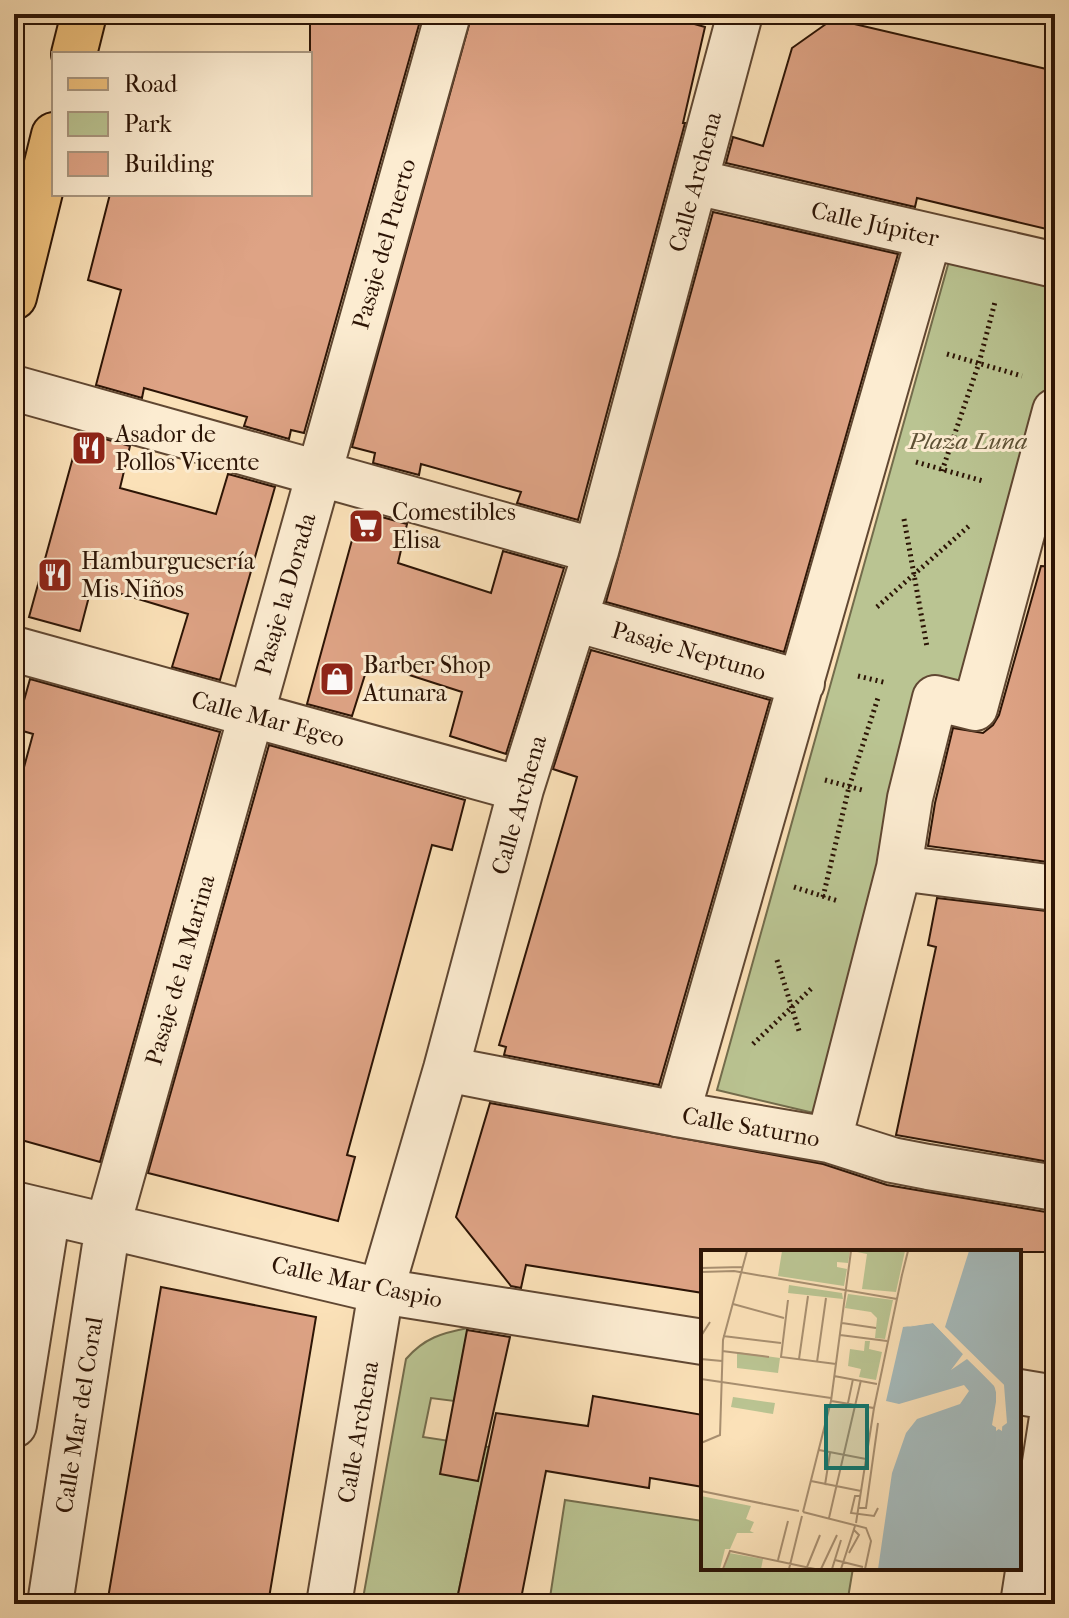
<svg xmlns="http://www.w3.org/2000/svg" width="1069" height="1618" font-family="'IM FELL French Canon',serif">
	<rect width="100%" height="100%" fill="#fbe1b8"/>
	<filter id="stains"><feTurbulence type="fractalNoise" baseFrequency=".0025" numOctaves="4"/><feColorMatrix values="0 0 0 0 .2 0 0 0 0 .09 0 0 0 0 .02 0 0 0 .5 -.17"/></filter>
	<radialGradient id="worn" r=".72"><stop offset=".6" stop-color="#630" stop-opacity="0"/><stop offset="1" stop-color="#630" stop-opacity=".3"/></radialGradient>
	<path fill="#bac492" stroke="#736c4c" stroke-width="2" d="M951 254 1055 283V381L967 690 928 681 818 1114 717 1090Z
		M468 1328 454 1401 431 1398 423 1437 489 1447 456 1604H362L406 1359C424 1338 442 1333 468 1328Z
		M565 1500 703 1521V1568H853L847 1604H549Z"/>
	<path fill="#dea385" stroke="#2c1405" stroke-width="2" d="M310 14H422L304 433 291 430 289 439 244 426 247 417 144 388 142 398 96 385 121 290 88 280 110 194H310Z
		M472 14H659L705 27 683 123H685L578 520 517 503 521 492 421 464 419 475 373 463 375 453 352 447Z
		M833 19 1055 71V231L917 198 915 207 726 163 733 137 763 146 792 48Z
		M713 212 898 254 784 652 606 602Z
		M80 432 130 446 120 488 216 514 228 474 275 487 220 680 172 667 188 614 92 585 80 631 29 617Z
		M360 511 407 524 398 563 491 593 503 551 564 568 506 754 450 736 462 692 369 662 352 716 307 704Z
		M1041 566 1055 567V863L928 846 935 803 953 728 983 733 993 725 999 715Z
		M591 650 770 700 659 1085 504 1055 506 1047 499 1045 577 777 553 769Z
		M30 679 220 732 100 1162 14 1138V804L33 734 16 729Z
		M269 745 465 800 452 850 432 845 347 1155 355 1157 338 1221 148 1173Z
		M937 898 1055 912V1163L896 1135 936 947 928 945Z
		M490 1103 823 1164 887 1185 1052 1213 1047 1252H703V1293L526 1265 521 1288 511 1286 456 1217Z
		M161 1287 316 1317 268 1604H107Z
		M467 1330 510 1337 478 1481 440 1474Z
		M593 1396 703 1415V1487L650 1478 649 1488 546 1471 520 1604H456L496 1413 588 1426Z"/>
	<g fill="none" stroke-linecap="round" stroke-linejoin="round">
		<defs>
			<path id="minor" d="M696 182 1055 265
				M14 388 596 551
				M575 619 802 683
				M14 649 521 789
				M899 868 1055 888
				M446 1069 677 1114 829 1140 892 1160 928 1167 1055 1188
				M677 1114 929 237
				M829 1140 899 868 910 798 935 698 975 708 1055 411
				M14 1204 381 1291 703 1342
				M1019 1392 1055 1398 1023 1604
				M14 1425 48 1212
				M50 1604 108 1225 448 14
				M329 1604 381 1291 446 1069 521 789 596 551 740 14"/>
			<path id="major" d="M74 54 84 14
				M14 297 54 135"/>
		</defs>
		<use href="#minor" stroke="#604732" stroke-width="48"/>
		<use href="#major" stroke="#2c1405" stroke-width="48"/>
		<path stroke="#2c1405" stroke-width="5" stroke-dasharray="2 4" stroke-linecap="butt" d="M947 354 1022 376
			M916 462 983 481
			M942 471 979 363 995 302
			M904 519 927 647
			M877 607 969 526
			M858 676 887 683
			M825 780 862 790
			M794 887 838 901
			M823 897 849 787 878 698
			M777 960 800 1034
			M753 1044 813 987"/>
		<use href="#minor" stroke="#fcecd1" stroke-width="44"/>
		<use href="#major" stroke="#eec07c" stroke-width="44"/>
	</g>
	<defs>
		<symbol id="restaurant-square" viewBox="-11 -11 22 22"><rect x="-9" y="-9" width="18" height="18" rx="4" fill="#8f2418" stroke="#fcecd1"/><path d="M-5-6h1v4h1v-4h1v4h1v-4h1v5L-1.5 .5V6h-2V.5L-5-1ZM5-6V6H3V1.5H1.5Q1.5-4 5-6Z" fill="#fff"/></symbol>
		<symbol id="supermarket-square" viewBox="-11 -11 22 22"><rect x="-9" y="-9" width="18" height="18" rx="4" fill="#8f2418" stroke="#fcecd1"/><path d="M-6-5.5h2.5l.6 2H6L4.5 2H-2.5L-4.4-4H-6ZM-1.5 3.2a1.3 1.3 0 1 0 .1 0ZM3 3.2a1.3 1.3 0 1 0 .1 0Z" fill="#fff"/></symbol>
		<symbol id="shop-square" viewBox="-11 -11 22 22"><rect x="-9" y="-9" width="18" height="18" rx="4" fill="#8f2418" stroke="#fcecd1"/><path d="M-5-2.5h2.3a2.7 3.5 0 0 1 5.4 0H5L5.5 6h-11ZM-1.5-2.5h3a1.5 2.3 0 0 0-3 0Z" fill="#fff"/></symbol>
	</defs>
	<g fill-rule="evenodd">
		<use href="#restaurant-square" x="69" y="428" width="40" height="40"/>
		<use href="#supermarket-square" x="346" y="506" width="40" height="40"/>
		<use href="#restaurant-square" x="35" y="555" width="40" height="40"/>
		<use href="#shop-square" x="317" y="659" width="40" height="40"/>
	</g>
	<g text-anchor="middle" stroke-width="6" stroke-linejoin="round" paint-order="stroke">
		<g font-size="24" fill="#2c1405" stroke="#fcecd1">
			<text transform="translate(695 182) rotate(-75)" y="8">Calle Archena</text>
			<text transform="translate(875 224) rotate(13)" y="8">Calle Júpiter</text>
			<text transform="translate(384 244) rotate(-74)" y="8">Pasaje del Puerto</text>
			<text transform="translate(285 594) rotate(-74)" y="8">Pasaje la Dorada</text>
			<text transform="translate(689 651) rotate(16)" y="8">Pasaje Neptuno</text>
			<text transform="translate(268 719) rotate(15)" y="8">Calle Mar Egeo</text>
			<text transform="translate(519 805) rotate(-74)" y="8">Calle Archena</text>
			<text transform="translate(180 970) rotate(-74)" y="8">Pasaje de la Marina</text>
			<text transform="translate(751 1127) rotate(10)" y="8">Calle Saturno</text>
			<text transform="translate(357 1282) rotate(12)" y="8">Calle Mar Caspio</text>
			<text transform="translate(79 1415) rotate(-81)" y="8">Calle Mar del Coral</text>
			<text transform="translate(358 1432) rotate(-80)" y="8">Calle Archena</text>
		</g>
		<g font-size="24" fill="#2c1405" stroke="#fcecd1" text-anchor="start">
			<text x="115" y="442">Asador de<tspan x="115" dy="28">Pollos Vicente</tspan></text>
			<text x="392" y="520">Comestibles<tspan x="392" dy="28">Elisa</tspan></text>
			<text x="81" y="569">Hamburguesería<tspan x="81" dy="28">Mis Niños</tspan></text>
			<text x="363" y="673">Barber Shop<tspan x="363" dy="28">Atunara</tspan></text>
		</g>
		<g font-size="24" font-style="italic" fill="#5e5236" stroke="#fcecd1">
			<text x="968" y="449">Plaza Luna</text>
		</g>
	</g>
	<g transform="translate(701 1250)">
		<rect width="320" height="320" fill="#fbe1b8"/>
		<path d="M81 1H149L147 13 136 12V17L146 19 143 36 77 26ZM151 1H204L195 42 161 39 166 4ZM88 35 141 43 142 49 87 43ZM147 44 192 50 184 89 174 88 176 68 170 62 144 58ZM164 91H169L168 99 181 102 175 130 158 127 160 119 147 116 149 99 163 101ZM36 102 79 108 77 123 36 118ZM32 147 74 153 72 164 30 157ZM0 246 50 256 45 269 53 272 49 281 53 283H36L29 299H24L19 319H0ZM28 303 62 309 60 319H23Z" fill="#bac492"/>
		<path d="M268 1H320V319H177L191 223 205 183 216 169 259 154 268 141 263 135 198 154 185 151 202 77 232 73 295 138V181L306 173 303 135 244 77Z" fill="#a5babb"/>
		<path d="M234 69 303 135 301 181 291 175 296 146 293 135 266 109 250 120 262 104 232 73 206 77Z" fill="#fbe1b8"/>
		<path fill="none" stroke="#a88f70" stroke-width="2" d="M0 18 42 17M0 22 33 21 196 49M200 29 207 1M87 50 80 107 135 114M32 54 83 68M9 72 0 86V109L21 111M141 73 175 78M139 85 186 91M22 86 80 93M21 101 68 107M98 109 107 46M116 112 125 48M133 126 176 134M0 129 130 148M130 151 150 1M147 153 152 129M0 193 19 185 22 90 46 1M118 200 165 209M110 231 160 241M124 235 129 203M0 241 98 261M159 246H154L150 263 173 266 177 258M157 258H165L177 173M102 262 130 151 173 158 201 25M102 262 165 278 170 291 164 319M128 268 160 130M155 273 173 158M148 303 158 285 153 280M77 310 87 271M134 310 162 317M106 317 119 285M22 319 29 301 114 319M88 319 101 266M120 319 136 285M131 319 140 290M140 319 154 276"/>
		<path fill="#0f766e" fill-opacity="0.15" stroke="#0f766e" stroke-width="4" d="M125 156H166V218H125Z"/>
		<rect width="320" height="320" fill="none" stroke="#2c1405" stroke-width="4"/>
	</g>
	<rect width="1069" height="1618" fill="none" stroke="#fbe1b8" stroke-width="48"/>
	<rect x="16" y="16" width="1037" height="1586" fill="none" stroke="#2c1405" stroke-width="4"/>
	<rect x="24" y="24" width="1021" height="1570" fill="none" stroke="#2c1405" stroke-width="2"/>
	<rect x="52" y="52" width="260" height="144" fill="#fcecd1" stroke="#a9967f" stroke-width="2"/>
	<rect x="68" y="78" width="40" height="12" fill="#eec07c" stroke="#a9967f" stroke-width="2"/>
	<text x="124" y="92" font-size="24" fill="#2c1405">Road</text>
	<rect x="68" y="112" width="40" height="24" fill="#bac492" stroke="#a9967f" stroke-width="2"/>
	<text x="124" y="132" font-size="24" fill="#2c1405">Park</text>
	<rect x="68" y="152" width="40" height="24" fill="#dea385" stroke="#a9967f" stroke-width="2"/>
	<text x="124" y="172" font-size="24" fill="#2c1405">Building</text>
	<rect width="100%" height="100%" filter="url(#stains)"/>
	<rect width="100%" height="100%" fill="url(#worn)"/>
</svg>
